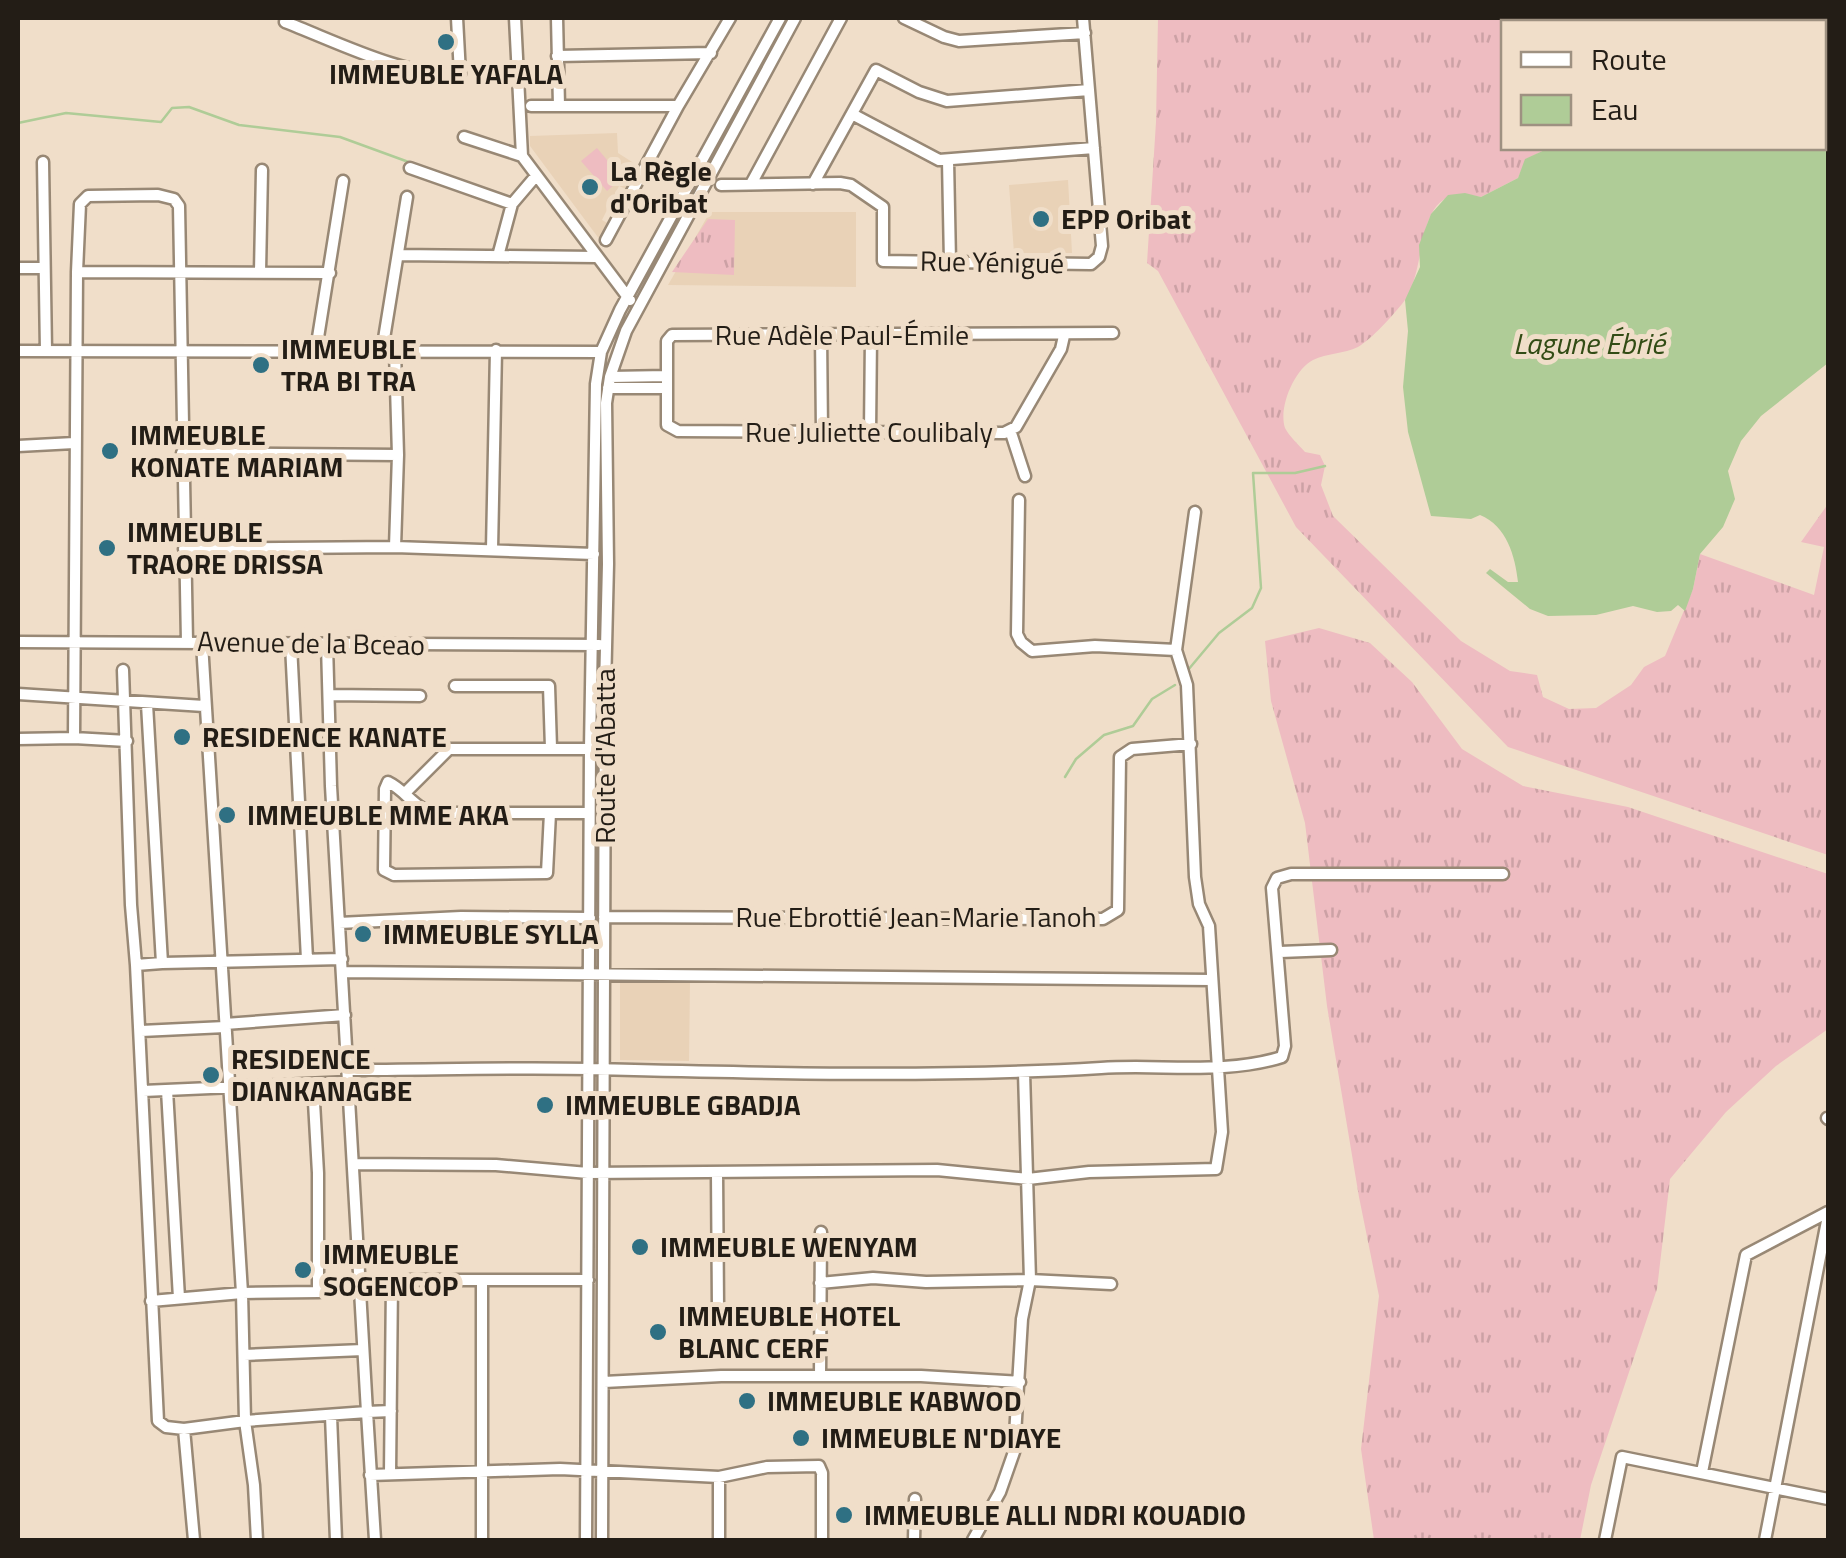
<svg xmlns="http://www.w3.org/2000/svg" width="1846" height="1558" font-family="'Titillium Web',sans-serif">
	<defs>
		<pattern id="grass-tufts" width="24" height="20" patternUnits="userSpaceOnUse" patternTransform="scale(2.5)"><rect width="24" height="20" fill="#eebcc1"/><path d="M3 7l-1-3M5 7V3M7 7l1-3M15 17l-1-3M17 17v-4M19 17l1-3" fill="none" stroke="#cca1a5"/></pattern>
	</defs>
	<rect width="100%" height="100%" fill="#f0dec9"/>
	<path fill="#e9d2b7" d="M617 133 618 153 640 167 628 190 619 186 602 220 609 224 600 240 530 146V136Z
		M1068 180 1072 253H1014L1009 185Z
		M710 212H856V287L668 285Z
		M620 980 690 981 689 1061 620 1060Z"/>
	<path fill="url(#grass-tufts)" d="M1158 18H1646L1641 22H1504V148H1549L1526 159 1518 178 1481 197C1408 178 1432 269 1402 304 1391 317 1373 338 1358 347 1344 354 1327 353 1313 360 1295 369 1278 407 1285 428 1289 436 1299 445 1305 452L1320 455 1325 466 1321 485 1333 516 1461 641 1510 671 1537 675 1543 697 1569 709 1596 708 1631 685 1644 667 1665 656 1693 589 1700 554 1814 595 1824 547 1801 542 1828 504V855L1508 747 1296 527 1158 271 1147 263 1156 122Z
		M708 219 735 220 734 275 672 272Z
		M1319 628 1370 643 1412 682 1462 749 1523 786 1628 807 1828 874V1029L1776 1066 1726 1112 1670 1179 1657 1289 1591 1485 1580 1540H1374L1361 1449 1379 1296 1359 1197 1327 1006 1305 823 1271 701 1265 641Z"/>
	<path fill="#eebcc1" d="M597 148 622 178 607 191 581 161Z"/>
	<path fill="#afcc97" d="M1646 18H1828V363L1761 416 1741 441 1728 471 1735 499 1723 527 1700 554 1693 589 1685 611 1678 605 1671 611 1657 612 1633 606 1596 615 1548 616 1530 609 1486 573 1490 569 1508 582H1518C1515 556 1507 526 1480 515L1471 519 1431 516 1408 432 1403 387 1408 331 1405 300 1420 267 1419 245 1431 214 1448 195 1465 193 1481 197 1518 178 1525 159 1549 148H1824V22H1641Z"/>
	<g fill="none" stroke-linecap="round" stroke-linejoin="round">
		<path stroke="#afcc97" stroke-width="2.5" d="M18 123 66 113 161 122 172 108 189 107 239 125 340 137 436 172
			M1188 670 1219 633 1252 608 1261 588 1253 473H1295L1325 466
			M1065 777 1076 759 1104 735 1133 726 1152 699 1175 685"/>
		<defs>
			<path id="minor" d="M515 18 522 156 630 300
				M557 18 559 106
				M904 18 944 37 959 41 1085 33
				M285 22C335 41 407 78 460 74L457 18
				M557 56 711 53
				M531 106H678
				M852 114 939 160 1094 148
				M464 137 522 156
				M948 160 950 262
				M43 162 46 351
				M410 168 512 204
				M751 184 841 18
				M813 184 876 70 919 92 947 101 1089 90
				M721 185 840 183 851 185 883 207V261L1091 264 1099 257 1102 246 1083 18
				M606 240 678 106 730 18
				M398 255 596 257
				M498 256 512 204 535 177
				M18 268H44
				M77 272 330 273
				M260 272 262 170
				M821 335 822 432
				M1064 336 1061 349 1016 427 1004 433 678 431 667 425V341L672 335 1113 333
				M316 350 343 181
				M18 351 601 352
				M382 351 407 197
				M610 377 667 376
				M608 388H667
				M1010 430 1025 476
				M870 432 871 335
				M18 446 74 443
				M182 453 398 455
				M395 547 398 455 395 351
				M184 549 395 547 594 554
				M492 549 496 350
				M18 642 599 645
				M202 643 242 1293 245 1421 254 1485 257 1540
				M291 645 307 959
				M1176 650 1195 512
				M123 670 131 905 136 965
				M455 686H549L551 748
				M18 694 204 706
				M329 695 420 696
				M147 704 162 963 342 959
				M74 738 127 741
				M18 739 74 738 77 272 80 204 88 196 158 195 174 199 179 206 187 642
				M406 792 449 749H590
				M550 813 547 873 394 875 384 870 385 789 388 782C409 792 416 814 442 813H589
				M604 917 1103 919 1118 910 1120 757 1132 749 1191 744
				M339 923 461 917 590 918
				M1280 952 1331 950
				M162 963 136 965 158 1421 166 1427 184 1429 245 1421 367 1412 331 786 327 645
				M342 972 1212 980
				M225 1024 345 1015
				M141 1031 225 1027
				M348 1070C429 1070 511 1067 592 1069 762 1073 931 1078 1101 1068 1160 1064 1225 1075 1282 1057L1285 1046 1272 888 1277 878 1291 874H1503
				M313 1084 318 1173V1292
				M167 1090 179 1298
				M143 1091 349 1082
				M1827 1118 1828 1119
				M354 1164 496 1165 588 1173 937 1170 1028 1179 1089 1172 1216 1169 1222 1132 1209 926 1199 904 1195 877 1187 685 1176 650 1095 646 1032 651 1021 642 1017 634 1019 500
				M717 1173 718 1308
				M482 1281V1540
				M820 1283 873 1278 926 1282 1030 1280 1111 1284
				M151 1301 242 1293 318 1292 411 1280H588
				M244 1355 363 1350
				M820 1376 821 1232
				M604 1382 721 1376H921L1020 1382
				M331 1416 336 1540
				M184 1429 194 1540
				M1702 1472 1746 1255 1828 1212
				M390 1473 392 1281
				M370 1475 560 1469 719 1477 767 1467 819 1466 822 1473V1540
				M375 1540 367 1412 391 1411
				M586 1540 590 749 596 384 601 352 620 310 780 18
				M602 1540 605 689 608 564 606 403 610 377 626 331 795 18
				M719 1540V1477
				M914 1540 915 1499
				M973 1540 1000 1492 1014 1452 1022 1319 1030 1280 1024 1072
				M1605 1540 1622 1457 1828 1499
				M1765 1540 1828 1216"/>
		</defs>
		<use href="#minor" stroke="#988875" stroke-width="15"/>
		<use href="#minor" stroke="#fff" stroke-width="10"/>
	</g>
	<g fill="#2f7083" stroke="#f0dec9" stroke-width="4">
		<circle cx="446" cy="42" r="10"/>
		<circle cx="590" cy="187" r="10"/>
		<circle cx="1041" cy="219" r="10"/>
		<circle cx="261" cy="365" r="10"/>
		<circle cx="110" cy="451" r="10"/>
		<circle cx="107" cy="548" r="10"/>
		<circle cx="182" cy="737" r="10"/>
		<circle cx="227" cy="815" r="10"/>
		<circle cx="363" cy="934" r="10"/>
		<circle cx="211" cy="1075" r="10"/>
		<circle cx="545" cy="1105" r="10"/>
		<circle cx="640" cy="1247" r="10"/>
		<circle cx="303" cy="1270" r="10"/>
		<circle cx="658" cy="1332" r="10"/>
		<circle cx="747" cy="1401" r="10"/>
		<circle cx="801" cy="1438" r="10"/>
		<circle cx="844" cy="1515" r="10"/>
	</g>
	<g text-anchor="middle" stroke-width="10" stroke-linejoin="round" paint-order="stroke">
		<g font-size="28" font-weight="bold" fill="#231d16" stroke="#f0dec9" text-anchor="start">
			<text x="446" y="84" text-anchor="middle">IMMEUBLE YAFALA</text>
			<text x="610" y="181">La Règle<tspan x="610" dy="32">d'Oribat</tspan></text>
			<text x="1061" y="229">EPP Oribat</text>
			<text x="281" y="359">IMMEUBLE<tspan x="281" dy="32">TRA BI TRA</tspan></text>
			<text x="130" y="445">IMMEUBLE<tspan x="130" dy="32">KONATE MARIAM</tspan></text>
			<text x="127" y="542">IMMEUBLE<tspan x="127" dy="32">TRAORE DRISSA</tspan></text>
			<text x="202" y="747">RESIDENCE KANATE</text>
			<text x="247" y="825">IMMEUBLE MME AKA</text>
			<text x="383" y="944">IMMEUBLE SYLLA</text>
			<text x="231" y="1069">RESIDENCE<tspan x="231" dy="32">DIANKANAGBE</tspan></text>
			<text x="565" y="1115">IMMEUBLE GBADJA</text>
			<text x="660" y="1257">IMMEUBLE WENYAM</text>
			<text x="323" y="1264">IMMEUBLE<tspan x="323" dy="32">SOGENCOP</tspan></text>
			<text x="678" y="1326">IMMEUBLE HOTEL<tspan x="678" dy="32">BLANC CERF</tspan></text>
			<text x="767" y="1411">IMMEUBLE KABWOD</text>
			<text x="821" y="1448">IMMEUBLE N'DIAYE</text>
			<text x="864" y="1525">IMMEUBLE ALLI NDRI KOUADIO</text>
		</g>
		<g font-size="28" fill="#231d16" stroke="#f0dec9">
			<text transform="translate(992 262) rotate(1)" y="10">Rue Yénigué</text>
			<text x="842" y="345">Rue Adèle Paul-Émile</text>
			<text x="869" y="442">Rue Juliette Coulibaly</text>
			<text transform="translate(311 643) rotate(1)" y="10">Avenue de la Bceao</text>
			<text transform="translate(605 756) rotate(-90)" y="10">Route d'Abatta</text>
			<text x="916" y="927">Rue Ebrottié Jean-Marie Tanoh</text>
		</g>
		<g font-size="30" font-style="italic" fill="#324c15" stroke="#f0dec9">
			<text x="1589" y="354">Lagune Ébrié</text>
		</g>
	</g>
	<rect width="1846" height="1558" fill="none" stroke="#231d16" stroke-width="40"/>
	<rect x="1501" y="20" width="325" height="130" fill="#f0dec9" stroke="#9e9181" stroke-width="2.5"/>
	<rect x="1521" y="52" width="50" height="15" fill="#ffffff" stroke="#9e9181" stroke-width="2.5"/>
	<text x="1591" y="70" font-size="30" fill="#231d16">Route</text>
	<rect x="1521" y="95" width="50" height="30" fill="#afcc97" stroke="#9e9181" stroke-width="2.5"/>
	<text x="1591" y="120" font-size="30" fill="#231d16">Eau</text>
</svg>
